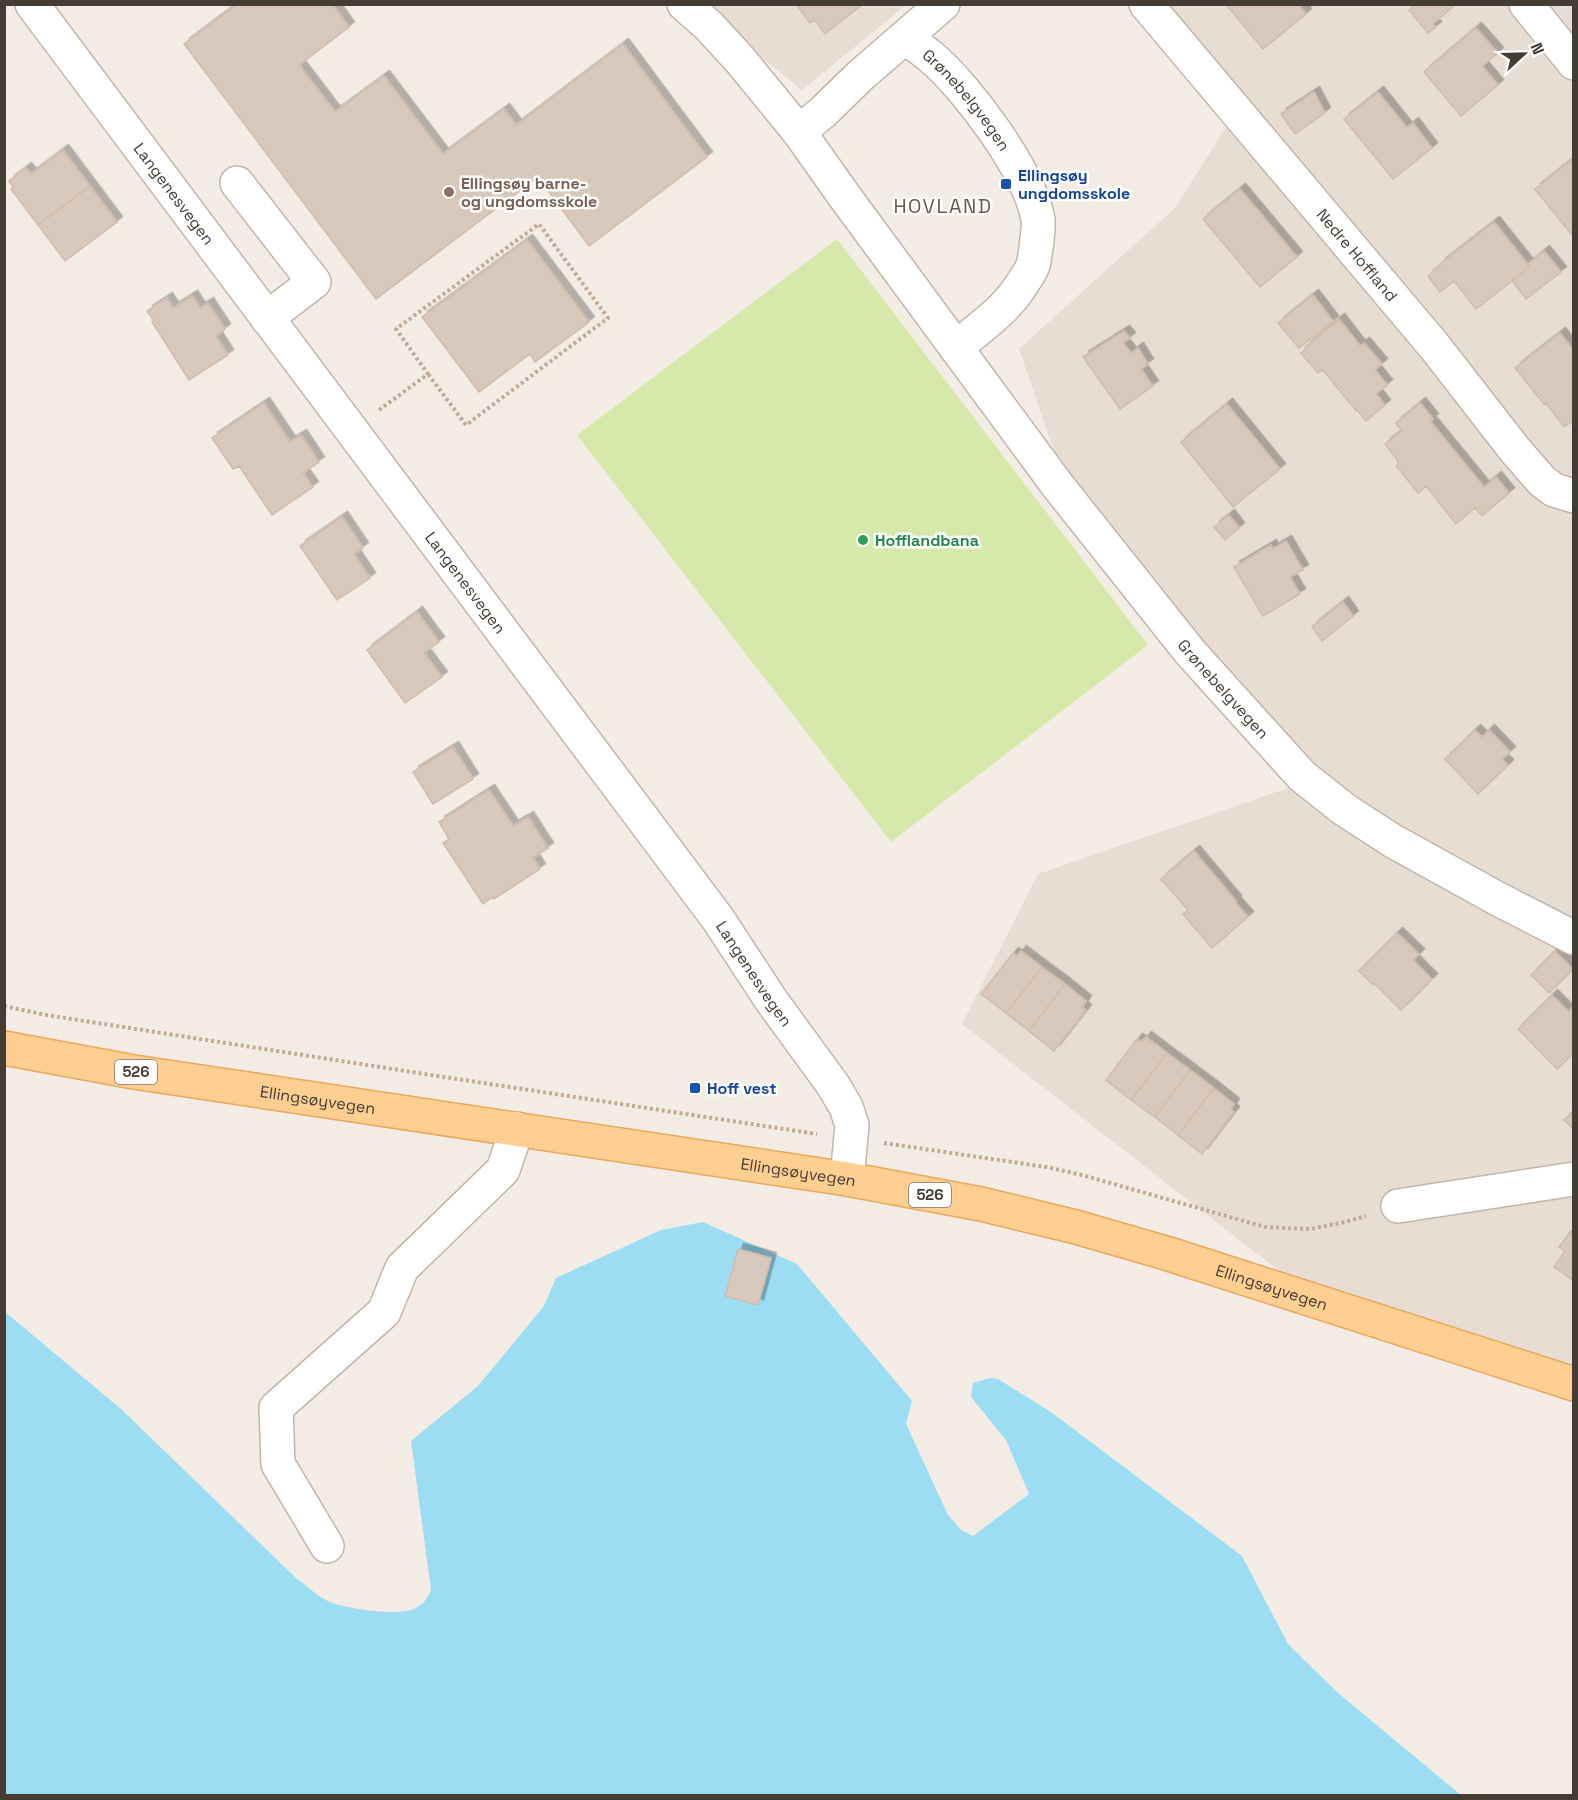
<svg xmlns="http://www.w3.org/2000/svg" width="1578" height="1800" font-family="'Space Grotesk',sans-serif">
	<defs>
		<filter id="shadow"><feDropShadow dx="5.5" dy="-5.5" stdDeviation="0" flood-color="#0004"/></filter>
	</defs>
	<rect width="100%" height="100%" fill="#f3ece4"/>
	<path fill="#e7ddd2" d="M697 5H906L802 90Z
		M1131 5H1573V1383L1347 1324 962 1024 1038 874 1294 786 1069 495 1019 349 1175 208 1226 127Z"/>
	<path fill="#d7e9aa" d="M837 239 1148 645 891 842 577 435Z"/>
	<path fill="#9dddf3" d="M703 1222 797 1264 912 1401 906 1424 948 1515 961 1530 973 1536 1029 1494 1006 1440 971 1397 973 1383 990 1378 998 1379 1051 1412 1242 1556 1288 1644 1338 1693 1461 1795H5L4 1311 121 1409 296 1578C306 1585 318 1597 330 1602 347 1609 400 1617 416 1608 424 1603 428 1598 431 1590L411 1441 479 1385 544 1306 556 1278 661 1230Z"/>
	<path fill="#d8c8bc" stroke="#d0bcac" stroke-width="1.5" filter="url(#shadow)" d="M237 4H332L349 27 299 65 335 112 384 76 443 154 504 109 516 125 623 44 707 157 589 246 538 177 376 299 184 44Z
		M796 4H863L825 34 815 20 810 23Z
		M1232 4H1298L1306 14 1263 49 1228 7Z
		M1416 4H1456L1433 24 1436 27 1428 33 1409 10Z
		M1476 28 1498 53 1482 66 1498 85 1461 116 1424 72Z
		M1314 92 1325 113 1295 134 1281 114Z
		M1378 92 1407 128 1413 123 1432 148 1393 179 1344 119Z
		M63 150 90 186 38 225 11 189 13 187 9 181 26 168 31 174Z
		M1573 159 1574 231 1571 234 1535 189Z
		M90 186 117 222 65 261 38 225Z
		M1240 189 1297 257 1260 287 1203 219Z
		M1494 222 1530 267 1476 309 1454 281 1440 292 1428 276 1441 265 1440 264Z
		M527 240 589 322 535 362 530 354 479 392 422 317Z
		M1544 251 1561 272 1526 299 1512 281 1530 267 1527 265Z
		M1313 295 1333 321 1299 348 1278 323Z
		M192 296 200 308 208 303 225 329 216 336 228 355 189 380 152 322 154 321 147 311 167 298 173 308Z
		M1339 319 1360 346 1364 343 1382 364 1375 370 1387 385 1376 394 1385 405 1366 421 1357 410 1356 411 1323 370 1318 373 1301 353 1306 349 1305 347Z
		M1124 331 1130 338 1123 343 1131 353 1138 348 1148 364 1141 369 1153 386 1120 409 1083 357Z
		M1560 333 1574 351V420L1564 427 1546 403 1544 404 1515 368Z
		M264 403 290 442 301 435 319 462 303 473 313 487 272 515 239 466 233 469 212 438Z
		M1420 403 1433 419 1430 421 1484 487 1496 477 1509 493 1482 516 1475 508 1456 524 1426 486 1418 493 1397 467 1398 461 1385 444 1402 431 1396 423Z
		M1227 404 1280 469 1233 507 1181 442Z
		M1229 515 1239 528 1225 540 1214 527Z
		M342 517 363 548 354 554 370 578 337 600 300 546Z
		M1286 541 1303 570 1290 577 1300 594 1263 616 1234 567 1271 545 1273 549Z
		M1343 602 1353 616 1322 641 1312 627Z
		M417 612 439 642 424 653 442 677 405 703 367 650Z
		M1475 730 1482 737 1489 730 1510 752 1502 759 1508 765 1478 794 1445 759Z
		M453 747 473 779 433 804 413 772Z
		M489 790 513 826 528 817 548 848 533 858 540 869 494 899 493 897 483 904 443 843 449 839 439 822Z
		M1194 851 1236 901 1235 902 1248 917 1212 948 1183 914 1188 910 1161 879Z
		M1397 933 1419 954 1413 960 1432 979 1401 1010 1374 983 1373 985 1359 971Z
		M1021 951 1042 967 1006 1013 981 994 1013 953 1017 956Z
		M1555 951 1573 969 1549 993 1531 975Z
		M1042 967 1065 984 1029 1031 1006 1013Z
		M1065 984 1086 1001 1082 1007 1086 1010 1054 1051 1029 1031Z
		M1552 995 1569 1012 1572 1008 1574 1010V1053L1557 1069 1518 1029Z
		M1146 1037 1167 1053 1131 1100 1106 1080 1137 1039 1142 1042Z
		M1167 1053 1190 1070 1155 1117 1131 1100Z
		M1190 1070 1214 1088 1178 1135 1155 1117Z
		M1214 1088 1234 1104 1231 1109 1234 1112 1202 1154 1178 1135Z
		M1574 1111V1130L1564 1120Z
		M1570 1232 1574 1235V1281L1554 1267 1565 1251 1559 1247Z
		M738 1249 771 1258 758 1305 725 1296Z"/>
	<g fill="none" stroke-linecap="round" stroke-linejoin="round">
		<defs>
			<g id="minor">
				<path id="s1" d="M32 4 718 919 771 1000 833 1085 846 1107 852 1125 847 1179"/>
				<path id="s2" d="M684 4 709 26 741 61 799 132 845 197 1058 486 1190 652 1302 776 1345 810 1393 841 1498 899 1574 938"/>
				<path id="s3" d="M1146 4 1435 347 1515 450 1542 481 1554 490 1574 496"/>
				<path d="M1526 4 1574 63"/>
				<path id="s4" d="M905 38C914 44 923 50 931 57 967 87 1031 173 1038 220 1039 227 1035 258 1033 265 1031 271 1027 276 1024 281 1006 311 981 326 956 348"/>
				<path d="M799 132 823 112 860 76 943 4"/>
				<path d="M237 183 314 282 267 318"/>
				<path d="M1398 1206 1574 1179"/>
				<path d="M327 1546 278 1464 276 1408 384 1312 402 1268 503 1170 517 1129"/>
			</g>
			<g id="major">
				<path id="s5" d="M4 1048 134 1072 847 1179 981 1204 1076 1227 1169 1254 1574 1384"/>
			</g>
		</defs>
		<use href="#minor" stroke="#c2b5a9" stroke-width="36"/>
		<use href="#major" stroke="#e9a85c" stroke-width="36"/>
		<path stroke="#c1ab97" stroke-width="4" stroke-dasharray="3 3" stroke-linecap="butt" d="M379 410 428 374 396 329 539 224 608 318 466 425 428 374
			M4 1006 46 1015 457 1079 817 1134
			M884 1143 1046 1167 1082 1175 1265 1227 1310 1229 1345 1222 1366 1216"/>
		<use href="#minor" stroke="#fff" stroke-width="33"/>
		<use href="#major" stroke="#ffce91" stroke-width="33"/>
	</g>
	<g fill="#1a4fb4" stroke="#fff" stroke-width="2">
		<rect x="1000" y="178" width="12" height="12" rx="3"/>
		<rect x="689" y="1082" width="12" height="12" rx="3"/>
	</g>
	<circle fill="#8d6e63" stroke="#fff" stroke-width="2" cx="449" cy="192" r="6"/>
	<circle fill="#2e9e5b" stroke="#fff" stroke-width="2" cx="863" cy="540" r="6"/>
	<g text-anchor="middle" stroke-width="5" stroke-linejoin="round" paint-order="stroke">
		<g fill="#fff" stroke="#7d7671" stroke-width="1.5">
			<rect x="115" y="1060" width="42" height="24" rx="4.5"/>
			<rect x="909" y="1183" width="42" height="24" rx="4.5"/>
		</g>
		<g font-size="15" font-weight="bold" fill="#453c34">
			<text x="136" y="1077">526</text>
			<text x="930" y="1200">526</text>
		</g>
		<g font-size="16" fill="#453c34" stroke="#fff">
			<text dy="6" stroke="none"><textPath href="#s4" startOffset="88">Grønebelgvegen</textPath></text>
			<text dy="6" stroke="none"><textPath href="#s1" startOffset="237">Langenesvegen</textPath></text>
			<text dy="6" stroke="none"><textPath href="#s3" startOffset="328">Nedre Hoffland</textPath></text>
			<text dy="6" stroke="none"><textPath href="#s1" startOffset="723">Langenesvegen</textPath></text>
			<text dy="6" stroke="none"><textPath href="#s2" startOffset="873">Grønebelgvegen</textPath></text>
			<text dy="6" stroke="none"><textPath href="#s1" startOffset="1209">Langenesvegen</textPath></text>
			<text dy="6" stroke="none"><textPath href="#s5" startOffset="318">Ellingsøyvegen</textPath></text>
			<text dy="6" stroke="none"><textPath href="#s5" startOffset="804">Ellingsøyvegen</textPath></text>
			<text dy="6" stroke="none"><textPath href="#s5" startOffset="1292">Ellingsøyvegen</textPath></text>
		</g>
		<g font-size="16" font-weight="bold" fill="#164399" stroke="#fff" text-anchor="start">
			<text x="1018" y="181">Ellingsøy<tspan x="1018" dy="18">ungdomsskole</tspan></text>
			<text x="707" y="1094">Hoff vest</text>
		</g>
		<g font-size="16" font-weight="bold" fill="#785e54" stroke="#fff" text-anchor="start">
			<text x="461" y="189">Ellingsøy barne-<tspan x="461" dy="18">og ungdomsskole</tspan></text>
		</g>
		<g font-size="16" font-weight="bold" fill="#27864d" stroke="#fff" text-anchor="start">
			<text x="875" y="546">Hofflandbana</text>
		</g>
		<g font-size="20" letter-spacing="1.5" fill="#68584a" stroke="#fff">
			<text x="943" y="213">HOVLAND</text>
		</g>
	</g>
	<rect width="1578" height="1800" fill="none" stroke="#453c34" stroke-width="12"/>
	<g transform="translate(1524 54) rotate(68)" stroke="#ffffff" stroke-width="4.5" paint-order="stroke">
	<path d="M0-4.5L10 22L0 15L-10 22Z" fill="#453c34"/>
	<text y="-9" font-size="16" font-weight="bold" text-anchor="middle" fill="#453c34">N</text>
	</g>
</svg>
